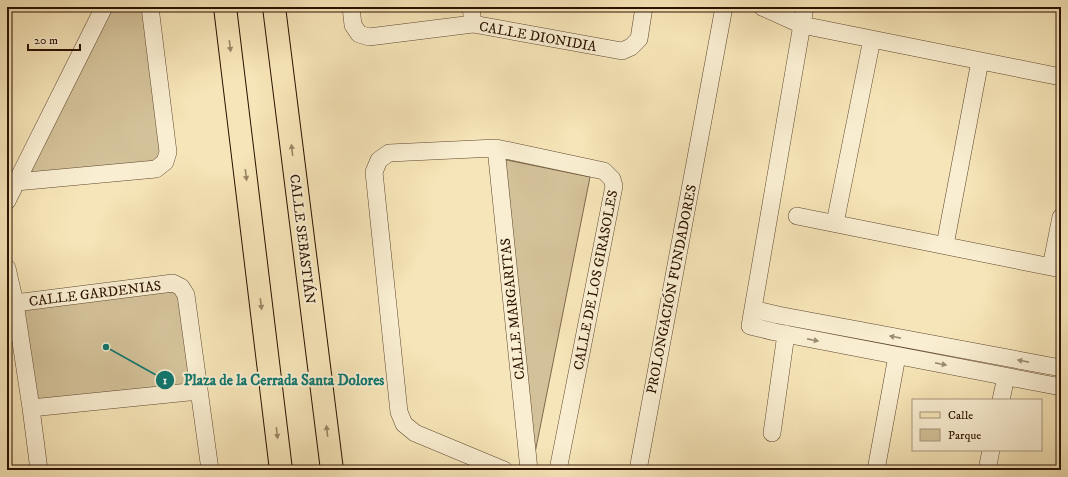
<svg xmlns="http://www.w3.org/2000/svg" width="1068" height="477" font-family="'IM FELL DW Pica',serif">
	<rect width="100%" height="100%" fill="#f6e5b8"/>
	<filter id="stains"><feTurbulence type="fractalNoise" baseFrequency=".005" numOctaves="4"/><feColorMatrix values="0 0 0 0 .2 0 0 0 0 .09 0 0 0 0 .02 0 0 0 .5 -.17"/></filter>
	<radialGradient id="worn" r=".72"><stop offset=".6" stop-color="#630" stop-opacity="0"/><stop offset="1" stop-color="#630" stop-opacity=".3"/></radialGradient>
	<path fill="#d3c199" stroke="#7f694c" d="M107 7H145L162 161 19 180Z
		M497 158 590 177 535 453Z
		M179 287 199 390 31 408 15 303Z"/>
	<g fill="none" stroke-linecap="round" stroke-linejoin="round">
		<defs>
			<path id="minor" d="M351 7 353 25 359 34 369 37 473 24 622 51 631 47 639 39 644 7
				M471 7 473 24
				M762 7 802 25 1061 77
				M805 7 750 326 775 332 1061 387
				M496 148 529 470
				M16 182 156 169 165 162 168 152 150 7
				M7 201 104 7
				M797 216 1061 269
				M835 223 872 39
				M945 245 980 61
				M1051 267 1061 217
				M7 268 15 303 31 408 39 470
				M15 303 173 283 181 287 186 295 210 470
				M753 309 778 315 1061 368
				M1001 400 1006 377
				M31 408 199 391
				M772 433 786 334
				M504 470 415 433 404 424 399 412 374 172 379 160 389 153 496 148 604 171 612 179 614 186 558 470
				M638 470 724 7
				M876 470 897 356
				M987 470 991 450"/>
			<path id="major" d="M225 7 281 470
				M274 7 332 470"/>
		</defs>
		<use href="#minor" stroke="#5e462e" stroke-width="18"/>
		<use href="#major" stroke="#2b1100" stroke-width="24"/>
		<use href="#minor" stroke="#f9eed1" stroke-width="17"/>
		<use href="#major" stroke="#f6e5b8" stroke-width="22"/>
	</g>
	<defs><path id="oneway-solid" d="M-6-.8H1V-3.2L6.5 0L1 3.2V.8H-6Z"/></defs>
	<g fill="#9b8665">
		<use href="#oneway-solid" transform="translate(230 46) rotate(83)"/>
		<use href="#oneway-solid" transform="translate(292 150) rotate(-97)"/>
		<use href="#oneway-solid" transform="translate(246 175) rotate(83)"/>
		<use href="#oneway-solid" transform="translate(261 304) rotate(83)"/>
		<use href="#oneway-solid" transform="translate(327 431) rotate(-97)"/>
		<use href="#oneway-solid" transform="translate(277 433) rotate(83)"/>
	</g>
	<g fill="#9c8b73">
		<use href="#oneway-solid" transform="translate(895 337) rotate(-169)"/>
		<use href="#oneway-solid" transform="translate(813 340) rotate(11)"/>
		<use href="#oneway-solid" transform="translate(1023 361) rotate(-169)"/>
		<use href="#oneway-solid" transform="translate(941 364) rotate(11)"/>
	</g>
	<g text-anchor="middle" stroke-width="4" stroke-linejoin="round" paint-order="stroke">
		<g font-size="14" fill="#2b1100" stroke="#f9eed1">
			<text transform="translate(538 36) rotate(10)" y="5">CALLE DIONIDIA</text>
			<text transform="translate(303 239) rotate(83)" y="5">CALLE SEBASTIÁN</text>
			<text transform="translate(595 280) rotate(-79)" y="5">CALLE DE LOS GIRASOLES</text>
			<text transform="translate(671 289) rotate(-79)" y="5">PROLONGACIÓN FUNDADORES</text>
			<text transform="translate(95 293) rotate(-7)" y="5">CALLE GARDENIAS</text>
			<text transform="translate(512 309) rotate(-96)" y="5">CALLE MARGARITAS</text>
		</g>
	</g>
	<path fill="none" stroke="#0f766e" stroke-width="1.5" d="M106 347L165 380"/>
	<g fill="#0f766e" stroke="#f9eed1" stroke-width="1.5">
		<circle cx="106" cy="347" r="4"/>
		<circle cx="165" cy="380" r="10"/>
	</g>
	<g font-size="12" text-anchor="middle" font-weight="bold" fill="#fff">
		<text x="165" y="384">1</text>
	</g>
	<g font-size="15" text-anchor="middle" font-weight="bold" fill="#0f766e" stroke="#f9eed1" stroke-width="4" stroke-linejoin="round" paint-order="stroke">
		<text x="284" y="385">Plaza de la Cerrada Santa Dolores</text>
	</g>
	<rect width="1068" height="477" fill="none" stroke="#f6e5b8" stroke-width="24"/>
	<rect x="8" y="8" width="1052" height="461" fill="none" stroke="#2b1100" stroke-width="2"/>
	<rect x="12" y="12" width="1044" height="453" fill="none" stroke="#2b1100"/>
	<rect x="912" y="399" width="130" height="52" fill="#f9eed1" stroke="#a7967d"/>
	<rect x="920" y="412" width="20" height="6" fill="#f6e5b8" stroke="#a7967d"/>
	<text x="948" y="419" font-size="12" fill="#2b1100">Calle</text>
	<rect x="920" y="429" width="20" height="12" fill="#d3c199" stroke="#a7967d"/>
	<text x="948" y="439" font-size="12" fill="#2b1100">Parque</text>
	<path d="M28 44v6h52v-6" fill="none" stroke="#2b1100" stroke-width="2"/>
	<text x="34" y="44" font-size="12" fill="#2b1100" stroke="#f9eed1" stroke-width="3" paint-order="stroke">20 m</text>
	<rect width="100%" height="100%" filter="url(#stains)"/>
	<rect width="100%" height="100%" fill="url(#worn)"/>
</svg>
